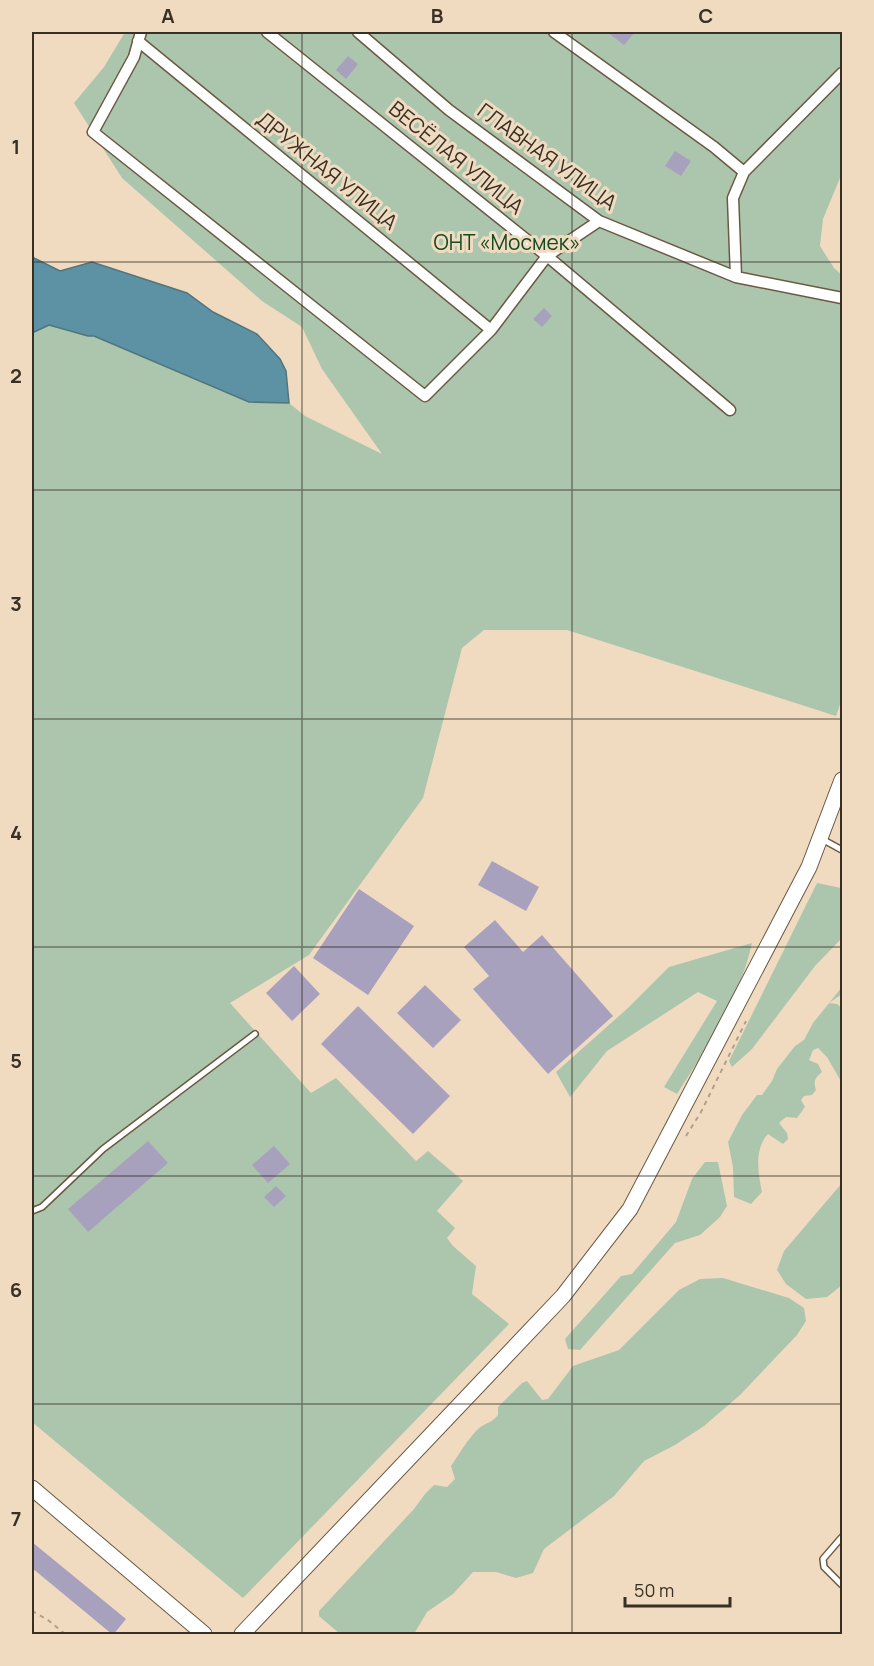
<svg xmlns="http://www.w3.org/2000/svg" width="874" height="1666" font-family="Manrope,sans-serif">
	<rect width="100%" height="100%" fill="#f0dbc1"/>
	<path fill="#acc5ad" d="M125 32H842V173L823 219 820 246 834 268 842 275V699L836 716 567 630H484L462 648 423 798 309 955 230 1003 311 1093 336 1078 416 1161 428 1151 463 1181 437 1211 455 1228 447 1238 453 1246 476 1266 472 1294 509 1324 243 1598 32 1422V330L34 332 49 325 88 336H94L249 402 289 403 305 416 382 454 322 369 302 327 262 301 122 178 74 103 104 67Z
		M817 883 841 888 842 892V938L815 966 752 1049 732 1067 729 1061Z
		M752 943C740 998 707 1047 677 1094L664 1087 717 1001 698 992 607 1051 570 1097 556 1072 628 1008 669 967Z
		M842 987V994L829 1003 837 1004 842 1008V1083L827 1057 818 1048 813 1050 809 1060 818 1064 822 1072C815 1078 813 1081 816 1090L812 1095 804 1096 801 1100 805 1107 797 1118 786 1117 779 1123 787 1133 788 1139 783 1144 768 1134C754 1149 758 1173 762 1192L751 1204 734 1197 733 1167 728 1142 742 1115 757 1095H762L772 1081 777 1069 795 1046 804 1040 813 1023Z
		M705 1162H718L727 1206 720 1217 700 1235 675 1243 580 1350 568 1349 565 1339 621 1276 632 1274 676 1222 692 1179Z
		M842 1183V1285L827 1297 806 1299 786 1284 777 1270 784 1251Z
		M723 1278 789 1298 804 1308 806 1321 797 1335 740 1395 704 1426 675 1445 644 1461 614 1496 544 1549 533 1573 516 1578 496 1572H473L453 1594 427 1612 414 1634H340L319 1616V1611L414 1509 425 1494 434 1485 447 1487 455 1479 451 1466C458 1456 472 1432 482 1426 490 1421 490 1424 498 1415V1407L522 1383 527 1381 542 1400 548 1399 573 1366 619 1350 679 1290 700 1279Z"/>
	<path fill="#5c92a3" stroke="#51757d" stroke-width="1.5" d="M32 257 60 271 92 262 187 293 213 312 257 334 280 359 286 371 289 403 249 402 94 336H88L49 325 34 332 32 330Z"/>
	<path fill="#a8a1be" d="M607 32H635L624 45Z
		M348 56 358 64 346 79 336 70Z
		M675 151 691 161 681 176 665 166Z
		M544 308 552 316 542 327 533 319Z
		M492 861 539 887 526 911 478 885Z
		M359 889 414 926 368 995 313 958Z
		M495 920 523 952 542 935 613 1016 548 1074 473 989 489 976 464 947Z
		M294 966 320 994 292 1021 266 993Z
		M425 985 461 1020 433 1048 397 1013Z
		M358 1006 450 1096 413 1134 321 1044Z
		M148 1141 168 1163 88 1232 68 1209Z
		M274 1146 290 1164 268 1183 252 1165Z
		M276 1186 286 1196 274 1207 264 1197Z
		M32 1542 126 1619 113 1635 32 1568Z"/>
	<g fill="none" stroke-linecap="round" stroke-linejoin="round">
		<defs>
			<path id="lane" d="M820 838 842 850
				M32 1211 42 1207 103 1149 255 1034
				M842 1537 823 1559 824 1567 842 1585"/>
			<path id="street" d="M141 32 134 57 93 132 425 396 491 330 547 256 599 221
				M267 32 547 256 730 410
				M358 32 449 110 599 221 736 277 842 298
				M554 32 714 147 744 172
				M138 41 491 330
				M736 277 733 198 744 172 842 73"/>
			<path id="secondary" d="M32 1488 204 1634
				M242 1634 563 1296 630 1209 809 867 842 780"/>
		</defs>
		<use href="#lane" stroke="#6b5942" stroke-width="8"/>
		<use href="#street" stroke="#6b5942" stroke-width="13"/>
		<use href="#secondary" stroke="#6b5942" stroke-width="17"/>
		<path stroke="#b1a08b" stroke-width="2" stroke-dasharray="4.5 4.5" stroke-linecap="butt" d="M686 1136 701 1112 746 1021
			M32 1611 48 1620 65 1634"/>
		<use href="#lane" stroke="#fff" stroke-width="5"/>
		<use href="#street" stroke="#fff" stroke-width="10"/>
		<use href="#secondary" stroke="#fff" stroke-width="15"/>
	</g>
	<path fill="none" stroke="#383025" stroke-width="1.5" stroke-opacity="0.55" d="M302 32V1634M572 32V1634M32 262H842M32 490H842M32 719H842M32 947H842M32 1176H842M32 1404H842"/>
	<g text-anchor="middle" stroke-width="6" stroke-linejoin="round" paint-order="stroke">
		<g font-size="21" fill="#383025" stroke="#f0dbc1">
			<text transform="translate(547 157) rotate(36)" y="7">ГЛАВНАЯ УЛИЦА</text>
			<text transform="translate(456 158) rotate(39)" y="7">ВЕСЁЛАЯ УЛИЦА</text>
			<text transform="translate(327 171) rotate(39)" y="7">ДРУЖНАЯ УЛИЦА</text>
		</g>
		<g font-size="21" fill="#134b1e" stroke="#f0dbc1">
			<text x="507" y="250">ОНТ «Мосмек»</text>
		</g>
	</g>
	<rect width="874" height="1666" fill="none" stroke="#f0dbc1" stroke-width="66"/>
	<path d="M625 1597v9h105v-9" fill="none" stroke="#383025" stroke-width="3"/>
	<text x="634" y="1597" font-size="18" fill="#383025" stroke="#f0dbc1" stroke-width="4.5" paint-order="stroke">50 m</text>
	<rect x="33" y="33" width="808" height="1600" fill="none" stroke="#383025" stroke-width="2"/>
	<g font-size="20" text-anchor="middle" font-weight="bold" fill="#383025">
		<text x="168" y="23">A</text>
		<text x="437" y="23">B</text>
		<text x="706" y="23">C</text>
		<text x="16" y="154">1</text>
		<text x="16" y="383">2</text>
		<text x="16" y="611">3</text>
		<text x="16" y="840">4</text>
		<text x="16" y="1068">5</text>
		<text x="16" y="1297">6</text>
		<text x="16" y="1526">7</text>
	</g>
</svg>
